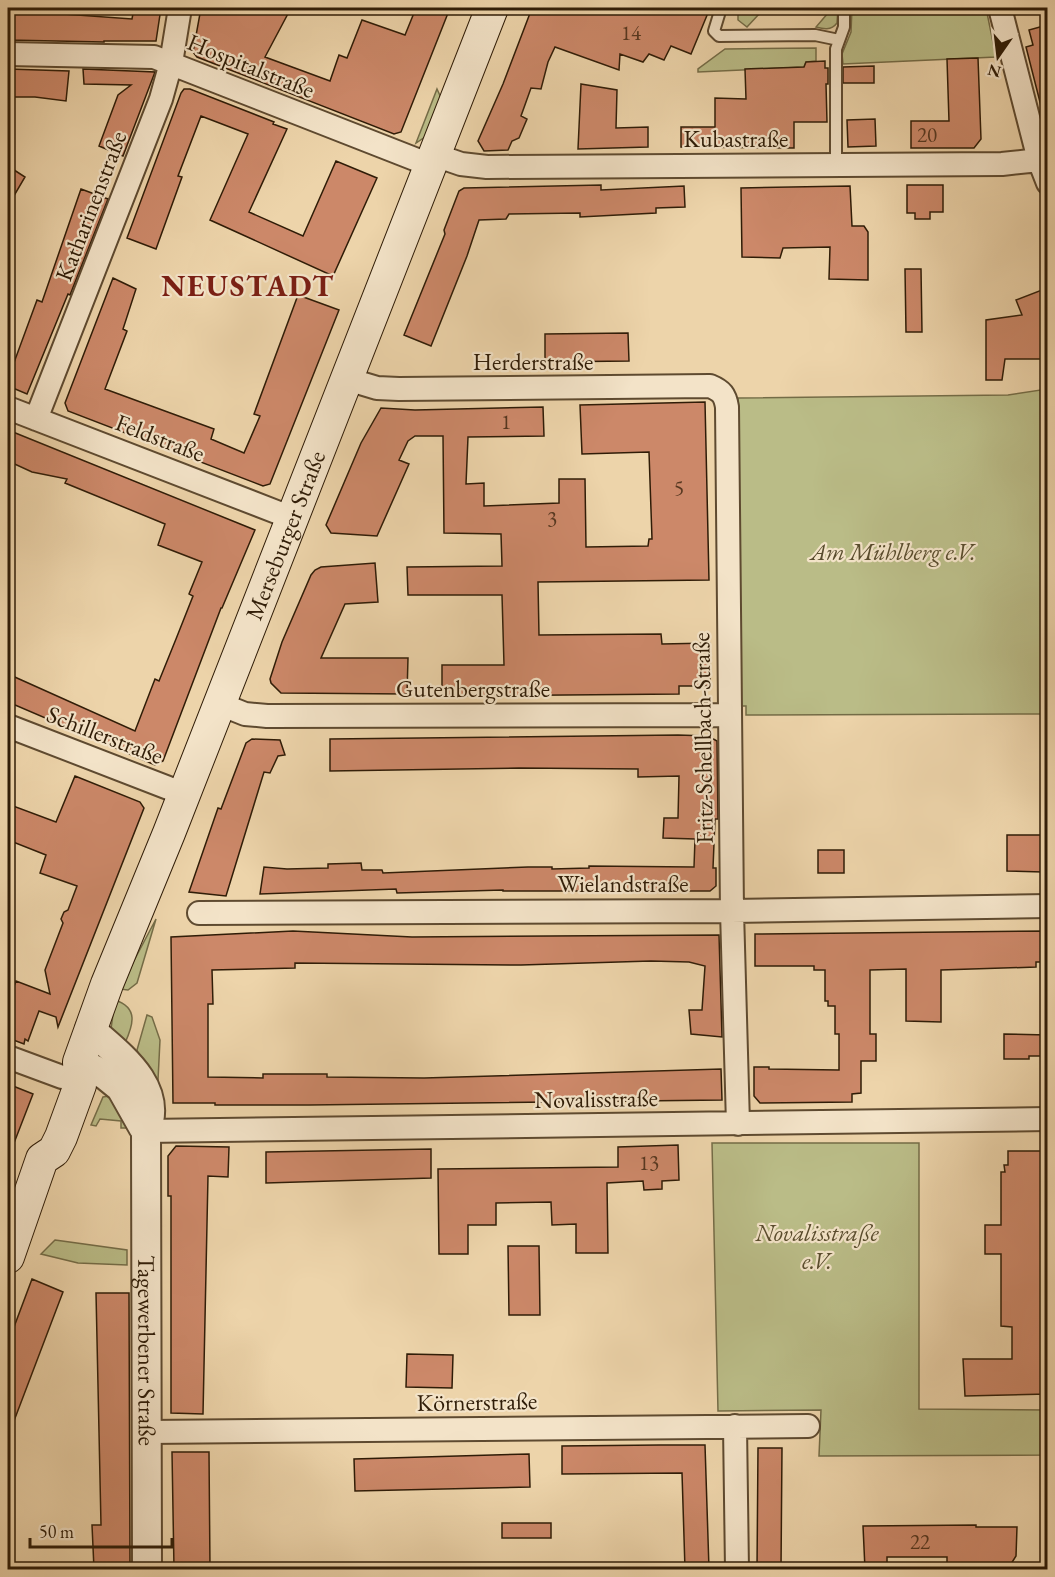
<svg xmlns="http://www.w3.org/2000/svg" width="1055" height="1577" font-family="'EB Garamond',serif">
	<rect width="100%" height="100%" fill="#edd4aa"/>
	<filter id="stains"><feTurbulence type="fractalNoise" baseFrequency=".00333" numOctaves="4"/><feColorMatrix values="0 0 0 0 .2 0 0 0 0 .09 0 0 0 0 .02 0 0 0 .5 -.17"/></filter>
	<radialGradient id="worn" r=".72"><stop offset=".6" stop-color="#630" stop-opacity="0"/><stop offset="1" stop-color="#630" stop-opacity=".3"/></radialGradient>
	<path fill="#babc87" stroke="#746c47" stroke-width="1.5" d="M738 8H745L741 13H760L747 27 738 20Z
		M823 8H838L837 23C831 31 823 29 816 27L828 13 819 12Z
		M852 8H986L996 57 843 64 842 54 851 32Z
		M816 48V61L806 62 804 67 698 72V69L725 49Z
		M437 89 442 100 425 137 416 143Z
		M1047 389V714L746 715V706H740L738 398 1008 395Z
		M156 919 137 983 128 990 119 989Z
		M115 1000C139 1008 133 1025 125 1043L111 1029Z
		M147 1015 152 1017 160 1040 158 1080H156L139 1056 137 1050Z
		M109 1096H112L125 1118 127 1128H121V1121L100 1119 96 1126 91 1125 103 1097Z
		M712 1143H919V1409L1047 1410V1455L819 1456 821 1410 718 1411Z
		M55 1240 127 1250V1265L78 1263 41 1254Z"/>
	<path fill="#cc8869" stroke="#2f1c07" stroke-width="1.5" d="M134 8H161L156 41H104V42L8 40V10L132 19Z
		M201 8H291L265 57 330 81 339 55 347 58 362 20 405 35 416 8H450L401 132 394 134 197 57 193 52Z
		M532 8H710L691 54 671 46 664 60 649 54 643 62 620 54 619 70 555 47 548 62 541 89 531 88 521 116 527 119 519 138 512 141 508 150 484 151 478 141 503 84Z
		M1047 25V110H1042L1026 47 1033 45 1029 30Z
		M978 58 981 139 974 148H911V121H949L947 59Z
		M825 61V68H828V84H826L827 122H794V148L681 147V127H715V98L746 99 745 69 804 67 806 62Z
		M874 66V83H843V67Z
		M8 69 69 71 66 101 35 97H8Z
		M83 69 155 72 123 156 99 146 118 95 131 85 84 84Z
		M581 84 617 90 616 128 648 127V147L578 149Z
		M184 89H190L274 122 273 124 287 129 249 212 303 236 336 161 377 178 333 276 210 220 248 134 201 116 178 176 182 177 156 249 127 238 181 93Z
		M875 119 876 146 848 147 847 120Z
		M8 166 25 177 8 206Z
		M601 185V190L684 186 685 207 656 208V213L580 217V213L509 214 506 219 479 220 467 256 431 346 404 335 445 234 444 230 459 191 464 188Z
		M907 185H943V212H930V219H915V213H907Z
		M850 186 852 226H864L868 232V280L829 279 830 247 783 248 780 258 742 257 741 188Z
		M81 189 108 199 70 295 68 294 27 394 8 386V366L12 368 37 300 42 302Z
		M905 269H921L922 332H906Z
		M113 278 136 289 123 329 127 331 105 389 214 429 211 439 244 453 260 416 254 414 298 295 339 310 270 484 263 486 68 411 65 403Z
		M1047 288V359H1005L1002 380H986V320L1022 315 1016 300Z
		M628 333 629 361 545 362V334Z
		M705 402 709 580 538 582 539 635 661 634 662 644 710 643V686H679V694L442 696V665H504L502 595H408L407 567 502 566 501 534 444 533 443 436H415L408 441 399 460 409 464 377 536 331 533 326 525 361 443 381 408 415 410 543 407 544 436 468 437 466 484 484 483V506L559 503V479H585L586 547 648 546 649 539H652L649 452 582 454 580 405Z
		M8 430 255 530 222 608H221L163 761 155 765 8 702V674L135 731 155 679 159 681 176 639 193 596 189 594 202 562 158 545 165 524 65 483 67 479 32 472 8 461Z
		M375 563 378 602 345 604 321 658H408L407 694 281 693 271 683 270 679 282 642 311 575 315 570 321 567Z
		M678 735 708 736 717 741 718 819H715L713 868H716V886L710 891H503V890L397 893 396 889 260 894 264 867 287 869 328 868V864L361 863 362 870H382L383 873 528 867H552V869L589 868V866L694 867 695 839 663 838 664 818H678L679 776 638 777V769L519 768 330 771V739Z
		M252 739 280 740 285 755 278 756 270 773 264 772 226 896 189 892 218 808 221 809 246 743Z
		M75 776 140 802 144 808 58 1027 56 1017 39 1011 28 1041 25 1039 24 1044 8 1038V1002L16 981 50 994 45 970 63 923 61 919 64 912 68 910 77 886 40 873 46 855 8 840V804L56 822Z
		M1007 835H1044L1043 872 1007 871Z
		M818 850H844V873H818Z
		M293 931 412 937 719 935 722 1037 691 1034 689 1010H702L705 966 689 962 651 961 521 965 295 963V968L212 970 213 1004H208V1077L263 1078V1074H327V1077L424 1078 721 1069 722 1100 309 1105H215V1103H173L171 937Z
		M1047 931V962H1036V967L941 970V1022L906 1021V969L870 970V1034H876V1061H861V1093L852 1094V1102L760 1103 754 1096V1067H769V1069L839 1070V1034H835V1006H828V1001H825V970H814V966H755V934Z
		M1004 1034 1047 1035V1056H1029V1059H1004Z
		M8 1084 33 1094 9 1156 8 1155Z
		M678 1145 679 1180 662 1181V1189L644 1190 643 1181 607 1183 608 1253H576V1224L552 1225 551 1202 496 1203V1225H468V1254H439L438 1169 618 1167V1147Z
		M176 1146 229 1147 228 1177 208 1176 203 1414 171 1413V1196H168V1156Z
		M431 1149V1178L266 1183V1152Z
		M1008 1151H1047V1394L965 1396 963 1359H1012V1327L1001 1326V1254H985V1225H1001V1172H1005L1004 1165H1008Z
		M508 1246H539L540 1315H509Z
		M32 1279 63 1292 9 1434 8 1343Z
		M96 1293H129L130 1569H94L92 1525H101Z
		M407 1354 453 1355 452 1388 406 1387Z
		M660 1445H705L709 1569H685L682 1473 562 1474V1446Z
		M758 1448H782L781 1569H757Z
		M172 1452H209L210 1569H174Z
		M529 1454 530 1487 355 1491 354 1459Z
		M502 1523H551V1538H502Z
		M976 1525V1527H1017L1016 1556 1011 1564 1003 1569H947V1557H887V1569H865L863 1526Z"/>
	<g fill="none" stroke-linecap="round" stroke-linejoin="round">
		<defs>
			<path id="service" d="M721 8 714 31 719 36 815 35 839 40
				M836 165V49L844 27V8"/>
			<path id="minor" d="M1000 8 1039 160 1048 183
				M8 54 154 57 430 165
				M435 155 461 164 487 167 1002 164 1039 160
				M347 379 377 388 399 389 710 386C722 391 725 395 727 407L732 911 738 1124
				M8 408 292 518
				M36 419 161 99 171 63 180 8
				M220 704 245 714 267 716 729 715
				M8 726 184 794
				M199 913 732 911 1048 906
				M8 1057 62 1077
				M146 1131 1048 1119
				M735 1426 737 1570
				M148 1432 808 1426"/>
			<g id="tertiary">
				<path id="s1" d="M90 1029C119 1055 164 1086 146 1131L147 1570"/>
				<path d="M79 1062 105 1075 121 1088 143 1127"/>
			</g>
			<g id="secondary">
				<path id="s2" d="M8 1257 42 1159 54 1151 61 1137 80 1085 79 1062 107 984 169 833 492 8"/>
			</g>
		</defs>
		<use href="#service" stroke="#5e4a30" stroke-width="14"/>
		<use href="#minor" stroke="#5e4a30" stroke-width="26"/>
		<use href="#tertiary" stroke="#5e4a30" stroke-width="32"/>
		<use href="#secondary" stroke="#2f1c07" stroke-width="34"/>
		<use href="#service" stroke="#f3e3c8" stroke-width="10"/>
		<use href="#minor" stroke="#f3e3c8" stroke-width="22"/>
		<use href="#tertiary" stroke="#f3e3c8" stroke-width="28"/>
		<use href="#secondary" stroke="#f3e3c8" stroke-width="32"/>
	</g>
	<g text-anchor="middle" stroke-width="4.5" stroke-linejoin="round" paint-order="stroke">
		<g font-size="21" fill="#563720">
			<text x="631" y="40">14</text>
			<text x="927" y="142">20</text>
			<text x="506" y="429">1</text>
			<text x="679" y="495">5</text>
			<text x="552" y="526">3</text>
			<text x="649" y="1170">13</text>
			<text x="920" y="1549">22</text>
		</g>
		<g font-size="24" fill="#2f1c07" stroke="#f3e3c8">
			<text transform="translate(251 66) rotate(22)" y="8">Hospitalstraße</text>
			<text x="736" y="147">Kubastraße</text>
			<text transform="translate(91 206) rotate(-69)" y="8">Katharinenstraße</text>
			<text x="533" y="370">Herderstraße</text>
			<text transform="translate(160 438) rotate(21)" y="8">Feldstraße</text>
			<text dy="8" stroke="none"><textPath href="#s2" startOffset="778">Merseburger Straße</textPath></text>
			<text x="473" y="697">Gutenbergstraße</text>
			<text transform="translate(105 735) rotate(21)" y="8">Schillerstraße</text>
			<text transform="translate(703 738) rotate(-91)" y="8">Fritz-Schellbach-Straße</text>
			<text x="623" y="892">Wielandstraße</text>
			<text transform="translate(596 1099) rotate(-1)" y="8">Novalisstraße</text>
			<text dy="8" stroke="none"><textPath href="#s1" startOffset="345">Tagewerbener Straße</textPath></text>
			<text transform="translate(477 1402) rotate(-1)" y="8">Körnerstraße</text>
		</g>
		<g font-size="24" font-style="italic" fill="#594c2d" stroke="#f3e3c8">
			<text x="893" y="560">Am Mühlberg e.V.</text>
			<text x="817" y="1241">Novalisstraße<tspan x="817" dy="28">e.V.</tspan></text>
		</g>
		<g font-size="30" font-weight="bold" letter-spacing="1.5" fill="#7a1f14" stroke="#f3e3c8">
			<text x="248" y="296">NEUSTADT</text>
		</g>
	</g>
	<rect width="1055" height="1577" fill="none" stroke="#edd4aa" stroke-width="30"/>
	<rect x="9" y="9" width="1037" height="1559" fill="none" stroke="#2f1c07" stroke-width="3"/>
	<rect x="15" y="15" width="1025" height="1547" fill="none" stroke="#2f1c07" stroke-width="1.5"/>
	<g transform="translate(998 57) rotate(194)" stroke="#f3e3c8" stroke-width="4.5" paint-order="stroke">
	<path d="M0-4.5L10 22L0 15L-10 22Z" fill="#2f1c07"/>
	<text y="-9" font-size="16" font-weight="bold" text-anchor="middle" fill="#2f1c07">N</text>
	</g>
	<path d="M30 1538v9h142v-9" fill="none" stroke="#2f1c07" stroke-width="3"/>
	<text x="39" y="1538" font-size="18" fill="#2f1c07" stroke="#f3e3c8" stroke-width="4.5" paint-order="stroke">50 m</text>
	<rect width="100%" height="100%" filter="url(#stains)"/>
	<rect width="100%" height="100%" fill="url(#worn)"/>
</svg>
